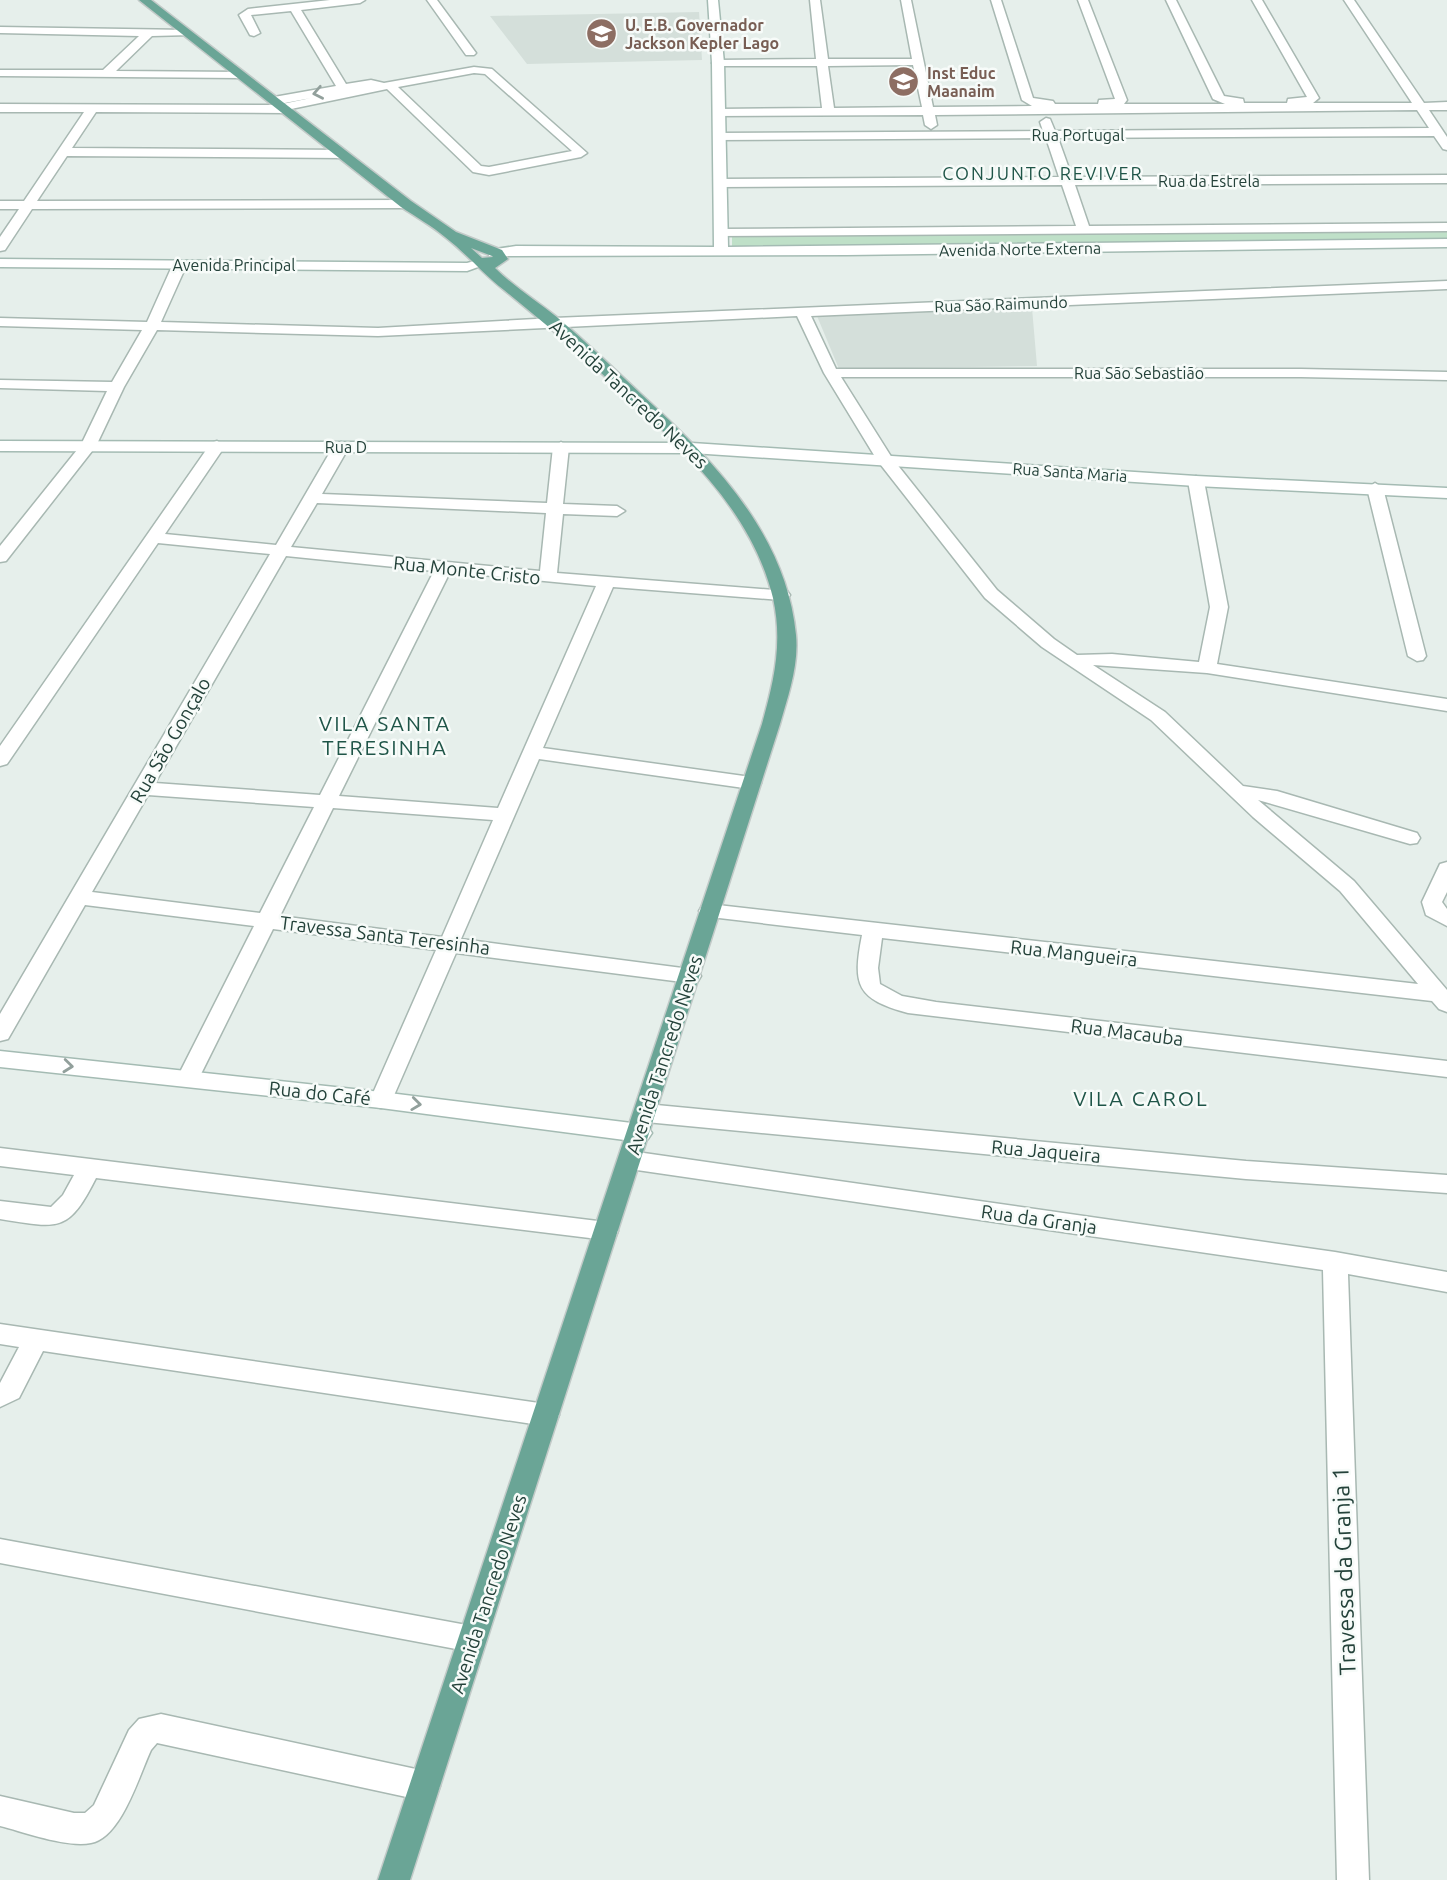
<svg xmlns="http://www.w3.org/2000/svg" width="1447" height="1880" font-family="Ubuntu,sans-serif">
	<rect width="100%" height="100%" fill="#e6efeb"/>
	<path fill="#d4dfda" d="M699 12 702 60 527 64 490 16Z
		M1032 308 1037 366 839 369 817 316Z"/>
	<path fill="#bfe0c8" d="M1447 229V239L732 249V236Z"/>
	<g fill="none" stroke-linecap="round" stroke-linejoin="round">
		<defs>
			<path id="street" d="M330 0H365L360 3 301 10 346 84 371 80 384 83 474 67 492 69 587 153 581 157 489 175 473 172 387 89 291 109 285 113 96 112 72 148 343 150 349 154 343 158 67 156 37 201 406 200 412 204 406 208 32 209 5 250 0 251V237L19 209H0V201H24L84 112H0V104L278 105 311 98 274 105 268 101 274 97 336 86 291 11 251 15 260 33 254 36 250 35 239 15 248 9ZM474 73 485 74 572 151 489 167 481 166 398 87Z
				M427 0H437L476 53 474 55H466Z
				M810 0H820L828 59H912L901 0H911L933 107 1032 106 1022 100 991 0H1001L1033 98 1053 101 1055 104H1098L1099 100 1115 99 1078 0H1088L1127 100 1124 104H1225L1213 99 1166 0H1176L1224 96 1243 99 1244 103H1287L1288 99 1307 97 1252 0H1262L1319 98 1313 103H1412L1344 0H1354L1424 103 1447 102V110H1429L1447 137V150L1443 149 1434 136 1058 138 1072 177 1447 175V183L1075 185 1089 226 1447 223V231L716 236V230L721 229 1076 226 1062 185 720 187 714 183 720 179 1059 177 1046 138 715 140V134L719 133 1043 131 1040 122 1046 118 1050 119 1055 131 1429 128 1417 110 935 115 937 125 931 129 925 125 923 115 715 116V110L719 109 822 108 817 66H718L712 63 718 60 816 59ZM913 65 922 107 834 108 828 66Z
				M0 27 187 30 193 33 191 35 152 36 116 71 240 72 246 75 240 78 0 76V70H103L139 36 0 33Z
				M180 260 187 264 161 322 378 328 554 318 1447 281V289L811 316 836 369H1301L1447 372V380L1301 377H841L892 458 997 590 1054 639 1077 655 1112 654 1199 662 1210 607 1188 481 1196 476 1204 481 1228 607 1217 664 1447 699V711L1207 673 1093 665 1165 712 1243 786 1277 791 1417 833 1420 838 1417 843 1410 844 1258 800 1354 881 1447 990V1012L1439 1009 1432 1001 882 938 878 968 880 984 902 996 936 1002 1447 1061V1077L908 1013C857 999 852 986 862 935L702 916 699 911 702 906 709 904 1418 984 1340 891 1253 817 1151 720 1042 647 985 598 877 460 824 373 797 316 378 336 157 330 124 387 96 446 6 561 0 562V546L81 445 107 391 0 388V380L112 382 142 330 0 326V318L147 322 173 264Z
				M217 441 225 446 165 534 276 545 333 447 341 442 349 447 322 494 547 503 553 447 561 442 569 447 563 504 617 506 625 511 617 516 563 514 557 573 787 591 790 595 787 599 781 600 613 587 543 748 751 777 758 779 761 783 758 787 751 789 539 759 461 939 690 969 698 971 701 976 698 981 690 983 456 953 392 1100 389 1106 381 1108 373 1106 370 1100 436 950 273 929 199 1078 196 1084 188 1086 180 1084 177 1078 254 926 85 905 8 1039 0 1041V1014L270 554 158 543 7 764 0 766V746L211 443ZM317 503 546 513 540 571 291 547ZM286 556 434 571 320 795 155 783ZM450 572 596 586 498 808 339 796ZM148 795 314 807 260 913 92 892ZM333 808 493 820 442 937 280 916Z
				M1375 483 1383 488 1426 656 1423 660 1417 661 1408 656 1367 488Z
				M1447 862V892L1442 902 1447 909V926L1426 915 1422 902 1440 864Z
				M646 1104 1246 1161 1447 1175V1193L1246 1179 646 1122 638 1119 635 1113 638 1107Z
				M0 1148 606 1222 615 1224 618 1231 615 1238 606 1240 96 1178C68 1234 58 1228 0 1219V1201L51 1207 63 1195 74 1175 0 1166Z
				M630 1151 1335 1252 1447 1272V1292L1348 1274 1369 1880H1337L1323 1270 630 1169 622 1166 618 1160 622 1154Z
				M0 1324 546 1404 555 1407 559 1415 555 1423 546 1426 43 1351 19 1398 0 1407V1383L19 1347 0 1344Z
				M0 1539 472 1626 482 1630 486 1639 482 1648 472 1652 0 1563Z
				M161 1714 425 1771 436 1776 440 1786 436 1796 425 1801 157 1743 151 1750C139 1776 121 1838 91 1843 67 1848 24 1832 0 1826V1796L74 1813H85L94 1805 129 1730 139 1719Z"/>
			<path id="secondary" d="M708 0H718L724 63 728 247 1447 239V247L847 255 489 256V250L516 246 714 247 712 63Z
				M0 259 467 263 482 259 489 263 467 271 0 267Z
				M0 441 692 443 1196 476 1447 488V498L1196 486 692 453 0 451Z
				M0 1051 381 1092 640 1124 648 1127 652 1133 648 1139 640 1142 381 1108 0 1067Z"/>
			<path id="primary" d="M139 0H151L411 201 456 232 502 250 508 259 495 268C514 287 537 301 558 318 586 342 613 368 641 394 712 459 786 533 796 635 799 665 788 696 780 724L410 1880H378L762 724C774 681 783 643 773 598 753 515 689 454 628 398 588 360 547 325 504 290 482 273 467 254 445 237 432 226 416 217 401 207ZM471 248 492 256 493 257 482 258Z"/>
		</defs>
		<use href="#street" stroke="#a8b8b2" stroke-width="3"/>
		<use href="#secondary" stroke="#a4bbb3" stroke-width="3"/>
		<use href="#primary" stroke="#c2cac8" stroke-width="3"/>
		<use href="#street" fill="#fff" fill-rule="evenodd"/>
		<use href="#secondary" fill="#fff" fill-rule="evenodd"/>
		<use href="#primary" fill="#6aa596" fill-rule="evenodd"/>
	</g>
	<defs><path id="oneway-chevron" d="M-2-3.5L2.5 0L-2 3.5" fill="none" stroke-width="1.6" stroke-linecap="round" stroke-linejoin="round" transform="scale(1.75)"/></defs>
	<g stroke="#92a09c">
		<use href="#oneway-chevron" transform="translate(318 93) rotate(169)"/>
		<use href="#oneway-chevron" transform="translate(68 1066) rotate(6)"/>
		<use href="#oneway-chevron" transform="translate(416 1104) rotate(7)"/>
	</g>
	<defs>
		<symbol id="school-disc" viewBox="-11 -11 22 22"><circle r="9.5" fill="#8d6e63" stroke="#f7fbf9"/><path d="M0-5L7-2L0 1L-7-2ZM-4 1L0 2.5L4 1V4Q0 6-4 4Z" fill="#fff"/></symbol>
	</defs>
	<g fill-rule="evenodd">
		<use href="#school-disc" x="584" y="16" width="35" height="35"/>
		<use href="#school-disc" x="886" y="64" width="35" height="35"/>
	</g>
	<g text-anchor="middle" stroke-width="5" stroke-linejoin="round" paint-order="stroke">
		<g font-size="16" font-weight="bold" fill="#785e54" stroke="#f7fbf9" text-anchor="start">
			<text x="625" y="31">U. E.B. Governador<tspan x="625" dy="18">Jackson Kepler Lago</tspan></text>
			<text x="927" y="79">Inst Educ<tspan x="927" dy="18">Maanaim</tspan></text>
		</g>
		<g font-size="16" fill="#24423a" stroke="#f7fbf9">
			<text x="1078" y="141">Rua Portugal</text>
			<text x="1209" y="187">Rua da Estrela</text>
			<text transform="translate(1020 249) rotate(-1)" y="6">Avenida Norte Externa</text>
			<text x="234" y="271">Avenida Principal</text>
			<text transform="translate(1001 304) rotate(-2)" y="6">Rua São Raimundo</text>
			<text x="1139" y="379">Rua São Sebastião</text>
			<text x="346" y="453">Rua D</text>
			<text transform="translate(1070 472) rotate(4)" y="6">Rua Santa Maria</text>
		</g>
		<g font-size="18" letter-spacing="2" fill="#1f5548" stroke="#f7fbf9">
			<text x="1043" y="180">CONJUNTO REVIVER</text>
		</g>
		<g font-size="19" fill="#24423a" stroke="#f7fbf9">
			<text transform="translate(629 394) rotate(43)" y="7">Avenida Tancredo Neves</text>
			<text transform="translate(467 570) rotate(6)" y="7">Rua Monte Cristo</text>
			<text transform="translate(170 740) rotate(-60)" y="7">Rua São Gonçalo</text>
			<text transform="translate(385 935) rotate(7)" y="7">Travessa Santa Teresinha</text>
			<text transform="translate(1074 953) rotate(6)" y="7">Rua Mangueira</text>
			<text transform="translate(1127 1032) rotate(7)" y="7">Rua Macauba</text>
			<text transform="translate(664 1055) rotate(-72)" y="7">Avenida Tancredo Neves</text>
			<text transform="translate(320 1093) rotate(6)" y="7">Rua do Café</text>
			<text transform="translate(1046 1151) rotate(5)" y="7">Rua Jaqueira</text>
			<text transform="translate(1039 1219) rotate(8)" y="7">Rua da Granja</text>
			<text transform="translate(488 1594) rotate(-72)" y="7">Avenida Tancredo Neves</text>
		</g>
		<g font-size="21" letter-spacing="2" fill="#1f5548" stroke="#f7fbf9">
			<text x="385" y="731">VILA SANTA<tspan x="385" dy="24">TERESINHA</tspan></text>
			<text x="1141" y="1106">VILA CAROL</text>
		</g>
		<g font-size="23" fill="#24423a" stroke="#f7fbf9">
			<text transform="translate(1344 1571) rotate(-92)" y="8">Travessa da Granja 1</text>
		</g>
	</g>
</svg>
